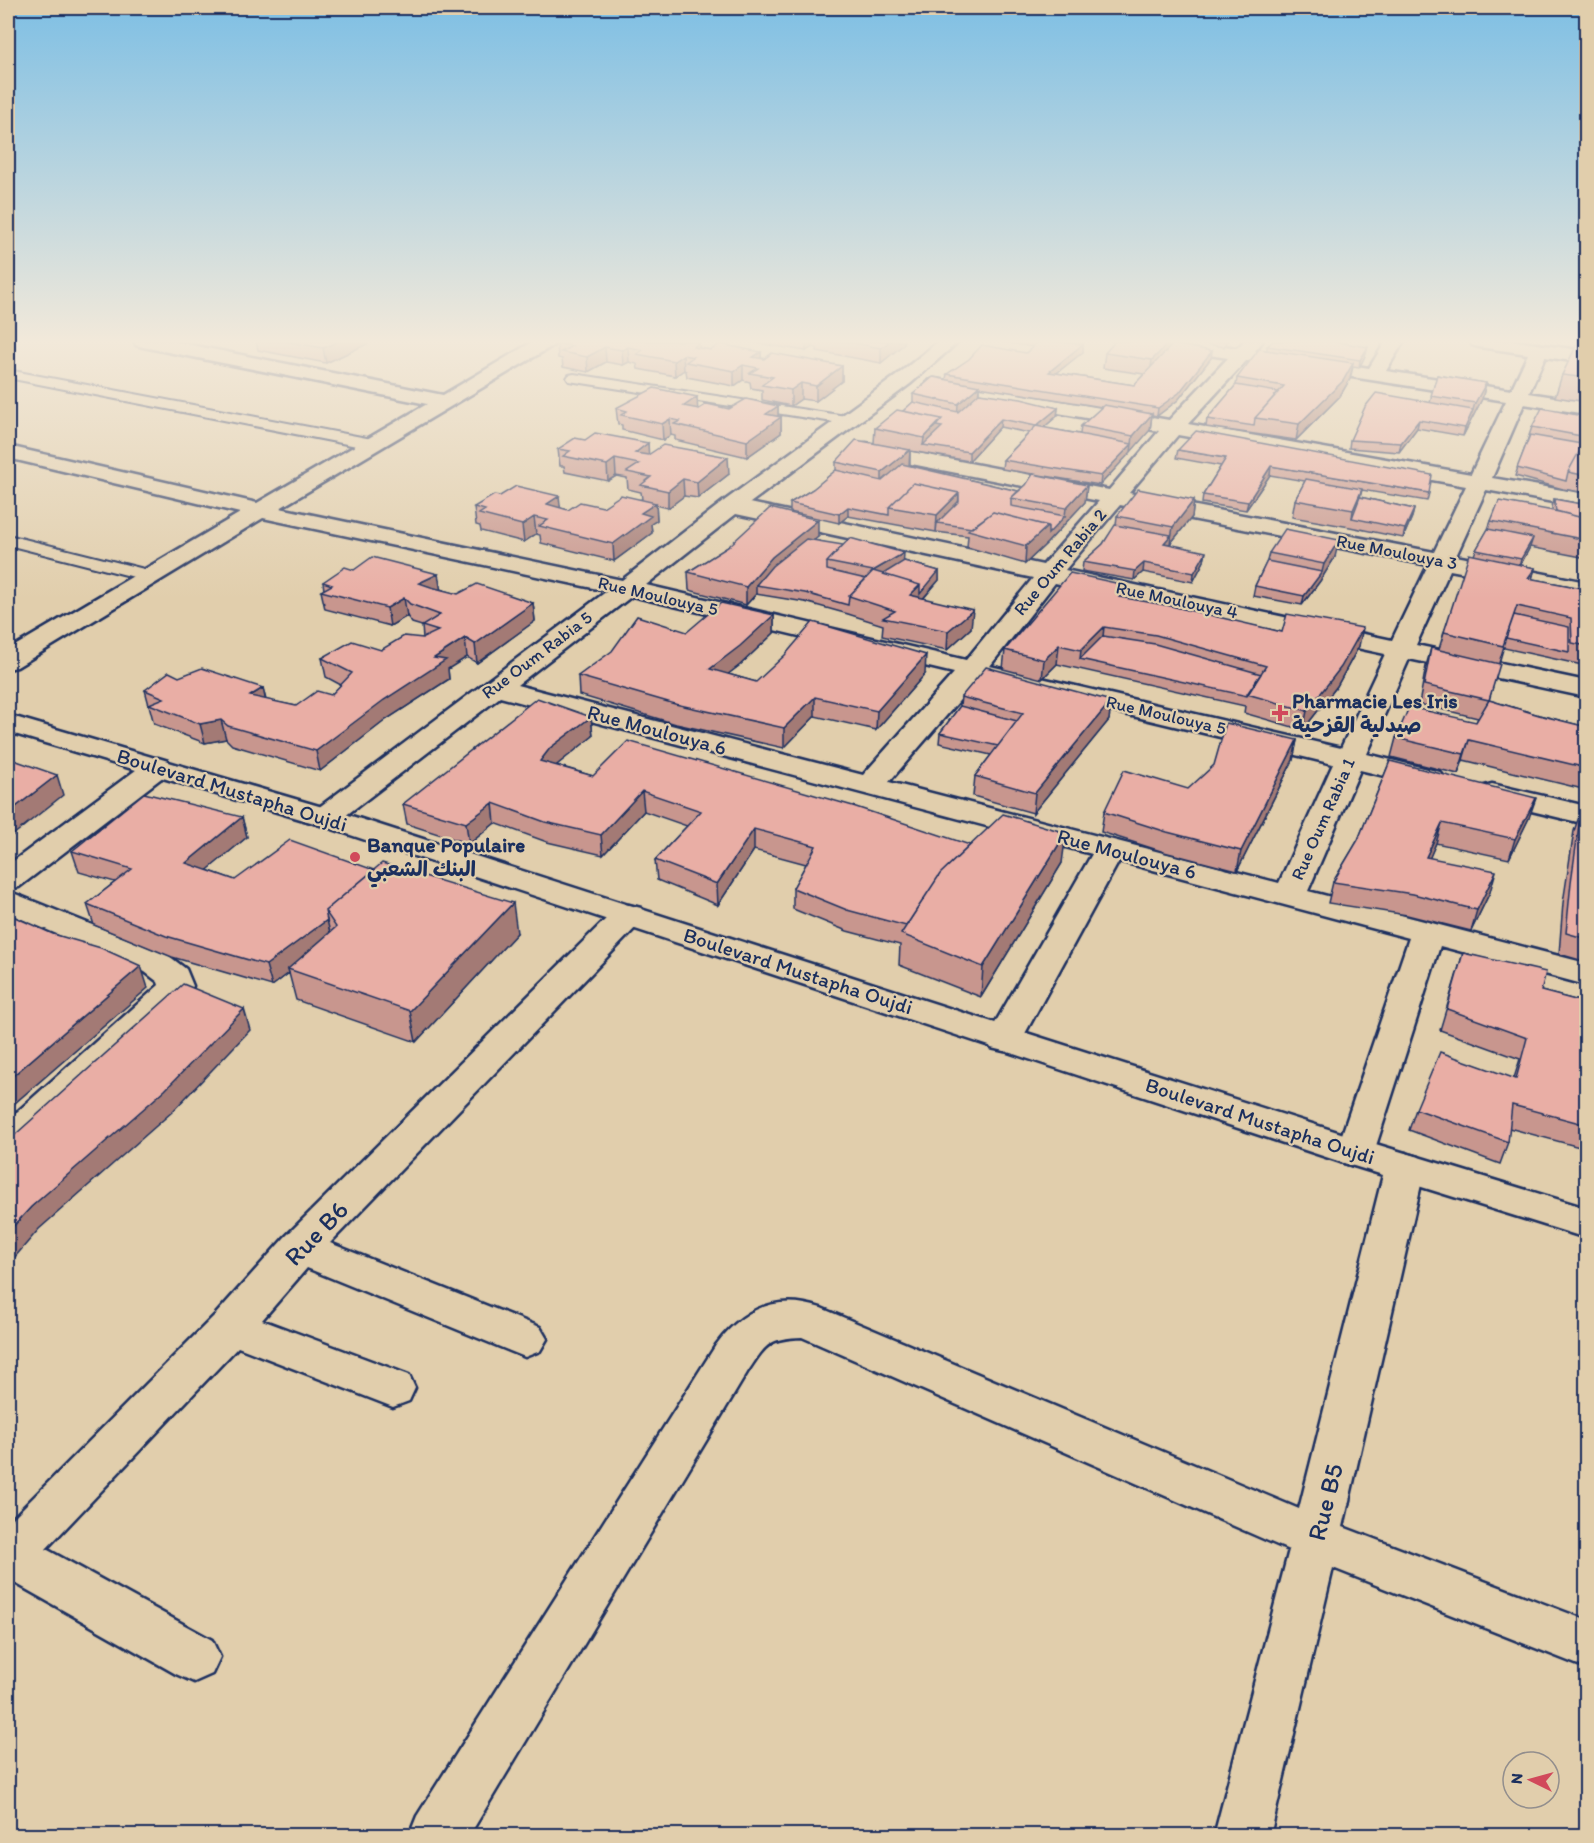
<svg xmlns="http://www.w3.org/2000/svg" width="1594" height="1843" font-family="Itim,'Playpen Sans Arabic',sans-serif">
	<rect width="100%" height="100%" fill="#e1ceac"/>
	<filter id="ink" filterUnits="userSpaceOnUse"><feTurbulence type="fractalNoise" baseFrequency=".0167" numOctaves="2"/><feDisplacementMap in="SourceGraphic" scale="12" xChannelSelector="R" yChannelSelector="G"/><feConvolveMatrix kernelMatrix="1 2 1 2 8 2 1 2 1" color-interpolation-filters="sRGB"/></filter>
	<g filter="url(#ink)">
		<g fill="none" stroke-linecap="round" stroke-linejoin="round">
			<defs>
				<path id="service" d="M8 370 372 439 380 444 372 449 8 378Z
					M574 374 846 416 853 420 846 424 569 381 567 378 569 375Z
					M8 535 152 571 155 575 152 579 146 580 8 545Z"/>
				<path id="minor" d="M134 341H171L443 395 534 341H556L554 345 280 508 622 580 724 501 896 376 939 341H959L910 384 750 503 1043 565 1099 501 866 455 858 454 855 449 858 444 866 443 1109 490 1159 431 935 391 928 389 925 385 928 381 935 379 1169 420 1228 358 1158 347 1151 345 1149 341H1193L1237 348 1244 341H1263L1255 351 1266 353 1268 357 1266 361H1246L1188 424 1471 474 1506 401 1307 370 1300 368 1297 364 1300 360 1307 358 1369 368 1386 341H1404L1386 371 1511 390 1528 354 1479 347 1472 345 1470 341H1516L1586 351V363L1545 357 1529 393 1586 402V414L1524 404 1492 478 1586 494V508L1486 490 1456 556 1586 582V596L1450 570 1416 645 1586 681V697L1409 659 1367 754 1440 772 1445 778 1440 784 1430 787 1360 770 1308 891 1586 963V985L1440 946 1374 1152 1369 1162 1355 1166 1341 1162 1336 1152 1409 938 1119 861 1022 1039 1017 1048 1004 1051 991 1048 986 1039 1092 854 500 697 336 823 325 826 314 823 310 817 314 811 607 591 263 518 17 667 8 669V650L240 513 8 458V446L257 503 427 404 143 347 136 345ZM1178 435 1466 486 1434 552 1129 493ZM1120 505 1428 565 1392 640 1065 570ZM736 514 1033 578 966 660 646 585ZM1055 583 1385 654 1341 748 990 666ZM632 596 954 673 863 775 517 685ZM978 679 1333 764 1279 883 889 782Z
					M158 758 168 761 173 767 168 773 19 887 8 889V865L148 761Z
					M1492 784 1586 806V824L1481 799 1477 793 1481 787Z
					M8 891 169 956 186 969 193 986 180 1005 22 1151 8 1155V1120L159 985 158 982 145 972 8 913Z
					M629 905 641 908 645 915 641 922 330 1243 540 1327 547 1339 540 1351 525 1357 510 1351 307 1268 262 1320 409 1375 415 1388 409 1401 393 1407 238 1347 46 1549 212 1640 220 1657 212 1674 194 1682 176 1674 8 1579V1523L216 1314 285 1237 617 908Z
					M1405 1153 1419 1157 1425 1167 1343 1527 1586 1620V1668L1333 1568 1270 1836H1214L1289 1550 802 1337C769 1338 766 1344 748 1371L469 1836H409L417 1816 716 1345C743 1309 777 1293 821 1308L1299 1509 1385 1167 1391 1157Z"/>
				<path id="secondary" d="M8 715 336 811 1017 1030 1369 1142 1586 1208V1238L1341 1162 314 823 8 732Z"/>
			</defs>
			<use href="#service" stroke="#1b2f5e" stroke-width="4"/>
			<use href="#minor" stroke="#1b2f5e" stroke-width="5"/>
			<use href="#secondary" stroke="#1b2f5e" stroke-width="5"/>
			<use href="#service" fill="#e1ceac" fill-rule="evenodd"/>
			<use href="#minor" fill="#e1ceac" fill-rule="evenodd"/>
			<use href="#secondary" fill="#e1ceac" fill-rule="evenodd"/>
		</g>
		<path fill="#c8968e" stroke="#1b2f5e" stroke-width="1.5" fill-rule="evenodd" d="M256 341H367V344L326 363 258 350Z
			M751 341H904V344L881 363 817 351V348L812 347 806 351 751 342Z
			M998 341H1050L1083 344V352L1056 373 1134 385 1144 374 1103 368 1105 353 1113 344 1114 341H1173V344L1211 358 1178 400 1157 416 1152 415 1150 430 1100 485 1033 474 1087 485 1085 502 1047 543 1025 564 967 547 968 536 936 532 848 516 839 523 790 512V503L813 489 836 470V462L874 443 875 428 903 411 913 402V394L946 379 947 374 1026 353 1033 347ZM979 387 1102 407 1081 426 1080 434 1043 428 1057 416 1058 408 979 393ZM1000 427 1029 433 1003 460 1002 469 1033 474 1026 485 1018 491 910 466V451L969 461Z
			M1187 341H1228L1224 347Z
			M557 343 700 348 711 350 761 352V358L842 366V381L816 401 801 399 791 406 762 400V390L751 388 750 382 743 380 734 386 687 377 686 371 684 370 675 376 638 369 637 364 629 362 623 365 606 362 588 372 563 367 562 359 558 358Z
			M1587 343V402L1555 397 1562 375Z
			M1267 346 1366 354 1359 368 1353 367 1350 379 1340 396 1296 440 1206 427 1207 419 1236 385 1237 378 1267 350Z
			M1437 375 1486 383 1482 399 1463 436 1417 428 1399 452 1349 448 1350 440 1430 403Z
			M778 406V416L781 417V433L747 457 675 440V436L671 435 663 440 622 430V425L618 424 616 408 729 409Z
			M1587 417V493L1563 489 1515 476 1532 427Z
			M585 440 648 443V455L729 474 698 498 684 496 668 508 656 505 657 520 651 524 652 533 614 561 541 543 540 535 536 534 524 542 481 531 480 526 476 525 474 507 560 508 568 510 603 507 642 499 641 492 628 489 627 478 616 476 608 481 565 472 564 466H560L558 449Z
			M1178 450 1429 493 1427 501 1362 490 1360 497 1414 509 1412 517 1403 538 1350 527 1292 517 1295 500 1305 481 1270 475 1246 510 1202 503 1203 495 1221 466 1176 458Z
			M1554 499 1587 505V558L1530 547 1520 565 1535 568 1532 579 1587 589V666L1504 648V646L1499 663 1489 700 1539 715 1587 727V790L1463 760 1458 774 1391 757 1396 738 1476 722 1478 718 1419 704 1426 666 1431 648 1439 649 1444 632 1476 550 1488 529 1491 521 1552 511V507Z
			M1194 500 1192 517 1170 544 1204 561 1193 582 1143 572 1134 580 1082 571 1083 562 1103 544 1116 525 1117 516Z
			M818 537 814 540 904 561 939 571V580L923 599 971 628 947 650 882 636 883 625 848 614 805 602 756 594 746 605 689 590 688 572 728 547Z
			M1269 553 1335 557 1320 581 1302 605 1253 596 1255 586 1267 561Z
			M354 570 438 574 440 589 458 594 533 603 535 621 477 663 467 657 450 667 448 669 449 679 387 719 320 771 232 745 226 739 205 743 154 724 145 690 179 677 263 688 266 700 296 706 331 695 341 685 326 677 322 658 381 650 423 638 422 626 412 623 407 616 390 626 325 609 321 591 324 590 323 582Z
			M1123 598 1282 632 1359 646 1337 686 1303 730 1244 713 1245 706 1057 664 1042 679 1003 669 1005 650Z
			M774 615V633L740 665 728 674 756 682 925 674 876 730 815 716 784 748 676 724 579 695 578 676 687 632Z
			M961 697 1111 701 1109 720 1033 813 973 796 975 776 991 755 939 743 940 733 960 706Z
			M591 717 593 736 556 765 593 776 1062 863 981 997 899 965 900 945 847 931 793 909V888L806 864 754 850 718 905 657 880 655 860 687 826 644 811 603 855 547 842 495 823 469 844 407 824 403 804Z
			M1297 740 1293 760 1237 871 1164 852 1101 832 1104 812 1188 789Z
			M1390 761 1529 818 1509 859 1436 843 1429 858 1490 892 1471 931 1407 915 1328 903 1333 882 1358 840Z
			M1581 811 1587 812V962L1559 954 1563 903 1574 831Z
			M242 817 247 837 207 870 235 880 517 933 416 1042 296 1000 289 973 272 986 172 957 94 925 87 904 115 882 79 872 72 851Z
			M1463 953 1541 991 1587 1003V1149L1509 1128 1508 1142 1500 1164 1409 1130 1416 1109 1514 1078 1520 1059 1440 1030Z"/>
		<path fill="#a37a74" stroke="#1b2f5e" stroke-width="1.5" d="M340 341H367V344L326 363 323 348Z
			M806 341H812V347L806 351Z
			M890 341H904V344L881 363V348Z
			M1170 341H1173L1172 352 1150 375 1152 360Z
			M699 343 700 358 693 347Z
			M1083 344V352L1048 380 1049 372Z
			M605 347 606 362 588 372 587 357Z
			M628 347 629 362 623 365 622 350Z
			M1368 347 1366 354 1359 368 1360 360Z
			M1212 351 1211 358 1178 400 1157 416 1158 408Z
			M761 352V367L753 357Z
			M683 355 684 370 675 376 674 361Z
			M1353 363 1350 379 1340 396 1296 440 1299 424Z
			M743 365V380L734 386V371Z
			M842 366V381L816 401V386Z
			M801 383V399L791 406V390Z
			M1486 383 1482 399 1463 436 1465 428 1473 410 1475 403Z
			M979 386 978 401 957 420 958 404Z
			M697 397 698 413 684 406Z
			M778 406V419L781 417V433L747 457V441L766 414Z
			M1058 408 1057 416 1035 435 1036 426Z
			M1152 414 1150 430 1131 452 1133 436Z
			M670 419 671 435 663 440 662 424Z
			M942 419V435L923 445 924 438Z
			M1001 419 1000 427 969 461V452Z
			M1419 420 1417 428 1399 452 1401 443Z
			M648 443 649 460 635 453Z
			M1132 444 1131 452 1100 485 1101 476Z
			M910 450 909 466 882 489V472Z
			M728 457 729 474 698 498 697 482Z
			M615 459 616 476 608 481 607 465Z
			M1271 466 1270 475 1246 510 1248 502Z
			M683 479 684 496 668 508V491Z
			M1087 485 1085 502 1047 543 1025 564 1026 546 1048 526 1065 516 1066 508Z
			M1362 489 1358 505 1352 518 1353 510Z
			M959 493 958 510 937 523 936 532 937 515Z
			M559 496 561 513 547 504Z
			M1194 500 1192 517 1170 544 1173 527Z
			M656 503 657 520 651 524 652 533 614 561 613 544 641 513Z
			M848 507V516L839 523V514Z
			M1414 509 1412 517 1403 538 1405 529Z
			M534 517 536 534 524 542 522 525Z
			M818 520V537L773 575 756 585V594L746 605V587L772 557Z
			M1171 535 1170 544 1164 543Z
			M1533 538 1530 547 1519 568 1521 559Z
			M1339 540 1335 557 1320 581 1302 605 1304 596 1322 572 1324 564Z
			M1206 552 1204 561 1193 582 1194 573Z
			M904 553 903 570 883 583 873 571Z
			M1144 563 1143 572 1134 580 1135 571Z
			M1535 568 1530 586 1528 578Z
			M939 571V580L919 603 910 595 920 585Z
			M438 574 441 592 419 583Z
			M1125 585 1123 603 1119 597Z
			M404 598 407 616 390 626 387 608Z
			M533 603 535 621 477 663 475 644Z
			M973 610 971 628 947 650 948 631Z
			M774 615V633L740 665 710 688V669Z
			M1104 627 1102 646 1080 659 1081 650Z
			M1363 628 1359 646 1337 686 1303 730 1307 711Z
			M465 638 467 657 448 669 449 679 387 719 320 771 316 751 434 658Z
			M1059 645 1057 664 1042 679 1044 660Z
			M926 655 925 674 876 730 877 711Z
			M263 688 267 707 250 696Z
			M815 697V716L784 748V728Z
			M1111 701 1109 720 1033 813 1035 793Z
			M591 717 593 736 553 768 540 761 550 748Z
			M221 720 226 739 205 743 200 724Z
			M1297 740 1293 760 1237 871 1241 851Z
			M1469 740 1463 760 1458 774 1464 754Z
			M57 775 63 795 8 839V813Z
			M642 791 644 811 603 855 601 835Z
			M1536 798 1529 818 1509 859 1515 839Z
			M493 803 495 823 469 844 466 823Z
			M242 817 247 837 192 883 186 863Z
			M1442 823 1436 843 1421 878 1426 857Z
			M754 829V850L718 905 717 884Z
			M1066 833 1062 863 981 997 983 967Z
			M1496 871 1490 892 1471 931 1477 910Z
			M513 903 517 933 416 1042 410 1011Z
			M327 920 332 941 288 969 289 973 272 986 266 965Z
			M141 966 148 988 8 1109V1080Z
			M244 1009 250 1030 172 1112 39 1229 8 1265V1232L31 1207Z"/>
		<path fill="#e9aea5" stroke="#1b2f5e" stroke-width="1.5" d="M284 341H340L323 348Z
			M560 341H690L699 343 693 347 711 350 720 344 761 352 753 357 764 359 772 353 842 366 816 386 801 383 791 390 762 385 773 377 750 373 758 368 743 365 734 371 686 362 693 357 683 355 674 361 637 354 643 350 628 347 622 350 605 347 587 357 561 352 572 346 557 343Z
			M843 341H890L881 348Z
			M1039 341H1050L1083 344 1049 372 1134 385 1173 344 1212 351 1179 393 1158 408 947 374 969 359 982 345 1026 353Z
			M1114 341H1170L1152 360 1105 353 1113 344Z
			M1273 341H1332L1368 347 1360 360 1267 346Z
			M1578 342 1587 343V378L1562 375Z
			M1259 349 1353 363 1343 381 1299 424 1255 418 1284 386 1237 378Z
			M1437 375 1486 383 1475 403 1431 396Z
			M933 377 979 386 958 404 913 394Z
			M1236 385 1278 392 1255 418 1254 426 1207 419Z
			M654 388 697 397 684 406 699 409 707 404 729 409 746 399 778 406 766 414 781 417 747 441 674 424 680 421 670 419 662 424 621 415 627 411 616 408Z
			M979 393 1021 399 1058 408 1036 426 1132 444 1101 476 1003 460 1036 426 1001 419 969 452 923 445 942 427 936 426 942 419 903 411 913 402 958 412Z
			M1376 393 1473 410 1465 428 1419 420 1401 443 1350 440 1365 407Z
			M1104 405 1152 414 1133 436 1081 426Z
			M1542 408 1587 417V437L1532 427Z
			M897 410 942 419 924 438 875 428Z
			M1196 431 1432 475 1429 493 1271 466 1248 502 1203 495 1226 458 1178 450Z
			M595 433 648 443 635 453 648 455 663 445 728 457 697 482 683 479 668 491 641 485 651 477 627 472 639 464 615 459 607 465 563 456 570 451 558 449 575 438 585 440Z
			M1530 435 1587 445V453L1579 452 1568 472 1566 481 1517 468Z
			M856 440 910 450 882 472 836 462Z
			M1579 452 1587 453V476L1568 472Z
			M902 464 1018 491 1011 498V506L1065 516 1048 534V526L993 512 972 528 937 523 959 501V493L913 483 889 507V515L848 507 839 514 790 503 813 489 836 470 882 481Z
			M1033 474 1087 485 1066 508 1011 498 1026 485Z
			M1306 479 1362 489 1353 510 1295 500Z
			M913 483 959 493 937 515 889 507Z
			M516 486 559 496 547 504 568 510 580 502 603 507 621 495 656 503 641 513 651 516 613 544 539 526 548 520 534 517 522 525 479 514 485 510 474 507 494 495 500 496Z
			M1138 489 1194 500 1173 527 1117 516Z
			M1360 497 1414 509 1405 529 1352 518Z
			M1554 499 1587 505V519L1556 511Z
			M1499 501 1559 512 1587 519V540L1491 521Z
			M770 508 818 520 772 557 746 587 688 572 728 547Z
			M993 512 1048 526 1026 546 968 530Z
			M1115 525 1171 535 1164 543 1206 552 1194 573 1144 563 1135 571 1083 562 1103 544Z
			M1285 529 1339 540 1324 564 1269 553Z
			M1488 529 1533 538 1521 559 1476 550Z
			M850 538 904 553 873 571 827 562Z
			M806 539 843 545 827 562V570L866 579 849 596 848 605 805 593 756 585 772 566Z
			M1469 554 1535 568 1528 578 1587 589V646L1572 643 1571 618 1517 606 1503 646 1444 632Z
			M372 557 438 574 419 583 431 587 458 594 477 584 533 603 475 644 465 638 448 649 434 658 446 660 384 700 316 751 228 726 221 720 200 724 149 704 164 698 145 690 169 672 179 677 202 668 263 688 250 696 296 706 317 691 331 695 352 673 322 658 352 641 381 650 404 636 423 638 438 631 422 626 440 615 410 604 404 598 387 608 321 591 332 585 323 582 345 567 354 570Z
			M904 561 939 571 920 594V585L883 574Z
			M1267 561 1322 572 1304 596 1255 586Z
			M873 571 920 585 910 595 973 610 948 631 883 618 895 611 849 596Z
			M1070 573 1125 585 1119 597 1171 606 1282 632 1287 614 1363 628 1341 667 1307 711 1247 694 1266 666 1156 635 1104 627 1081 650 1059 645 1044 660 1005 650Z
			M721 603 774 615 740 646 710 669 756 682 785 655 813 622 926 655 877 711 815 697 784 728 675 704 578 676 612 651 637 616 687 632Z
			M1514 615 1569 627V652L1506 638Z
			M1103 636 1155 644 1261 674 1247 696 1080 659Z
			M1431 648 1500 664 1489 700 1424 685Z
			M986 667 1111 701 1035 793 975 776 1023 713 961 697Z
			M537 698 591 717 550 748 540 761 593 776 628 741 853 806 970 845 940 874 906 926 847 910 793 888 816 846 754 829 717 884 655 860 701 811 642 791 601 835 545 822 493 803 466 823 403 804Z
			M1489 700 1539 715 1587 727V768L1469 740 1464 754 1396 738 1409 707 1476 722Z
			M960 706 1017 721 998 746 940 733Z
			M1226 723 1297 740 1241 851 1167 832 1104 812 1124 770 1188 789 1214 765Z
			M8 758 57 775 8 813Z
			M1390 761 1536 798 1515 839 1442 823 1426 857 1496 871 1477 910 1413 894 1333 882 1358 840Z
			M144 793 242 817 186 863 235 880 290 840 374 870 325 911 327 920 266 965 166 936 87 904 132 869 72 851Z
			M1581 811 1587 812V939L1566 933 1571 882Z
			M1003 814 1066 833 983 967 901 934 940 874Z
			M382 863 513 903 410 1011 288 969 336 927 325 911Z
			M8 914 53 934 101 948 141 966 8 1080Z
			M1463 953 1546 972 1541 991 1587 1003V1125L1512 1105 1508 1142 1416 1109 1440 1052 1516 1079 1527 1038 1447 1009Z
			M183 984 244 1009 165 1090 31 1207 8 1232V1141Z"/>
	</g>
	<linearGradient id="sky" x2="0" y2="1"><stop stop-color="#7ebfe4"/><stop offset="0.57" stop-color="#f2e9da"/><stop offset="1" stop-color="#f2e9da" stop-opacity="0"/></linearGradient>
	<rect width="1594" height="599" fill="url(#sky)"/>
	<g fill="#d1495b" stroke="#e1ceac" stroke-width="2">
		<path d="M1277 704h6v6h6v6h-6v6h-6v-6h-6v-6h6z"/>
		<circle cx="355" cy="857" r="6"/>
	</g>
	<g text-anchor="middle" stroke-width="4.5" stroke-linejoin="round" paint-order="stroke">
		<g font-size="18" fill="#1b2f5e" stroke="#e1ceac">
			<text transform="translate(1397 552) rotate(11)" y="6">Rue Moulouya 3</text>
			<text transform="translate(1060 562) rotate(-50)" y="6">Rue Oum Rabia 2</text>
			<text transform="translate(658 596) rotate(13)" y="6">Rue Moulouya 5</text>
			<text transform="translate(1177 600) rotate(12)" y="6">Rue Moulouya 4</text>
			<text transform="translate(537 655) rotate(-37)" y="6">Rue Oum Rabia 5</text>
			<text transform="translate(1166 715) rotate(13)" y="6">Rue Moulouya 5</text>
			<text transform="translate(1323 819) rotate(-66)" y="6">Rue Oum Rabia 1</text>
		</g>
		<g font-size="21" font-weight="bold" fill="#1b2f5e" stroke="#e1ceac" text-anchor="start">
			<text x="1292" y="708">Pharmacie Les Iris<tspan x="1292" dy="24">صيدلية القزحية</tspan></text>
			<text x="367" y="852">Banque Populaire<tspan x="367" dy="24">البنك الشعبي</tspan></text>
		</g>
		<g font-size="21" fill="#1b2f5e" stroke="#e1ceac">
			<text transform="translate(657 730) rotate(15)" y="7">Rue Moulouya 6</text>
			<text transform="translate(232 790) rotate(17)" y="7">Boulevard Mustapha Oujdi</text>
			<text transform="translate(1127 854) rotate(15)" y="7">Rue Moulouya 6</text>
			<text transform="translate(798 971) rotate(18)" y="7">Boulevard Mustapha Oujdi</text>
			<text transform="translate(1260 1121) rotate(18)" y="7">Boulevard Mustapha Oujdi</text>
		</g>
		<g font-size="26" fill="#1b2f5e" stroke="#e1ceac">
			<text transform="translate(316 1233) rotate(-46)" y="9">Rue B6</text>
			<text transform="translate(1325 1502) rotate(-76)" y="9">Rue B5</text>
		</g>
	</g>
	<rect width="1594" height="1843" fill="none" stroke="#e1ceac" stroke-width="30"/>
	<rect x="15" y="15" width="1564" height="1813" fill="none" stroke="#1b2f5e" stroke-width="2" filter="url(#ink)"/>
	<g transform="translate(1531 1780) rotate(275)"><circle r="28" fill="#e1ceac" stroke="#928e8d" stroke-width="1.5"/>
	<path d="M0-4.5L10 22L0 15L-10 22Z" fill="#d1495b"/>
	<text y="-9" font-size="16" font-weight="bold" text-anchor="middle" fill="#1b2f5e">N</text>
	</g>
</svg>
